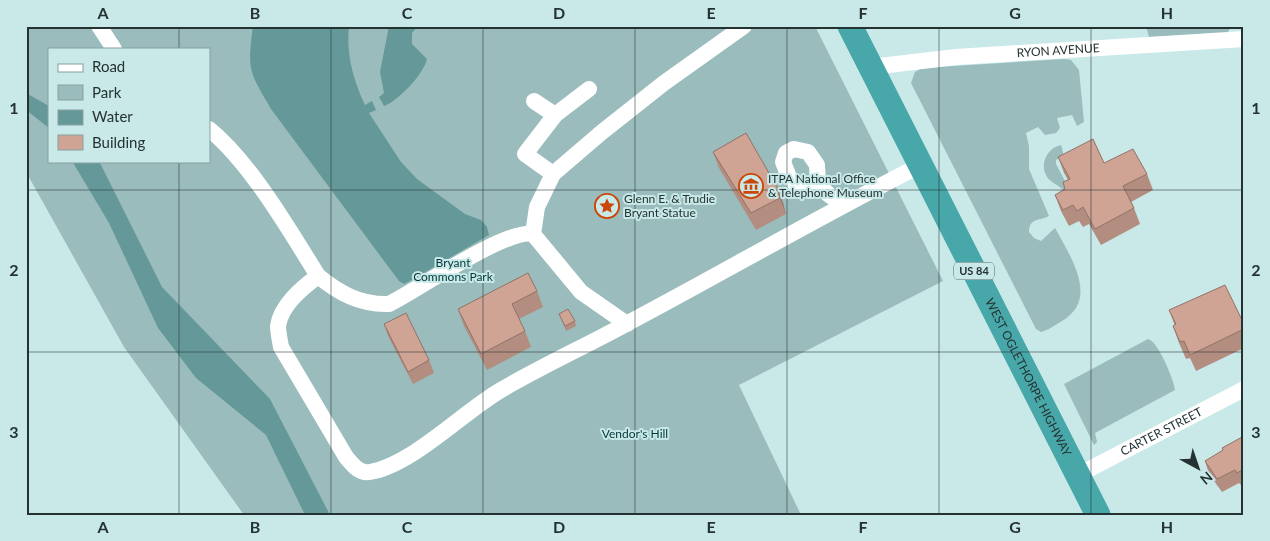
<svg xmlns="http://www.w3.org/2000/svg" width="1270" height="541" font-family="Lato,sans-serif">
	<rect width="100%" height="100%" fill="#c9e9e9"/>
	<path fill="#9abcbc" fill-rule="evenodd" d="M26 26H815L943 281 739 385 801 515H244L124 347 26 172ZM49 49H209V161H49Z
		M1146 26H1232L1227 33 1149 37Z
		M1064 59 1071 60 1079 70 1084 122 1077 126 1072 115 1057 118 1060 128 1056 133 1045 135 1038 127 1026 133 1029 146V169L1049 216C1041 221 1029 217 1029 232L1034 238 1041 241 1055 228C1070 256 1100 299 1062 321 1055 325 1049 330 1041 332L1036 329 911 83 915 72 922 68Z
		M1061 145 1064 156 1056 160V164L1073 196C1067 195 1067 194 1063 190 1059 185 1051 183 1047 177 1039 164 1047 148 1061 145Z
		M1148 339C1158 341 1174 380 1175 390L1095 433 1097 442 1094 445 1064 384Z"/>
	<path fill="#659999" d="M253 26H349C346 54 353 79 365 105L372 101 376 110 369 113 401 162 417 179 465 214 481 220 487 227 489 235 408 282 404 284 399 281 271 109C249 71 247 71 253 26Z
		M389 26H418L412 33V44L427 59C424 74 397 102 384 106L379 97 384 93 380 72Z
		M26 93 49 106V128L26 110Z
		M72 161H99L162 287 270 399 330 515H305L266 435 196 378 158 328 109 223Z"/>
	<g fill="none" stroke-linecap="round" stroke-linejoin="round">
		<g stroke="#fff" stroke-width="16">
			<path d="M99 26 114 49"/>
			<path id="s1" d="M871 67 956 57 1244 39"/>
			<path d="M589 89 555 115 525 154 553 174 537 207 533 234 581 292 627 324"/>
			<path d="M534 101 555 115"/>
			<path d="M209 129C250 162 290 231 318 276 302 288 281 305 278 326 278 332 280 341 281 347L346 457C352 464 359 474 370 472 412 465 463 412 501 390 542 366 586 346 628 323 726 271 822 215 921 165"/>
			<path d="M553 174 602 132 664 83 744 26"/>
			<path d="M818 184 803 188 797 186 789 177 783 162 786 153 794 149 808 152 817 165 818 184 828 194 843 205"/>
			<path d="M318 276C339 293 360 305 389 304 417 290 507 228 533 234"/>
			<path id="s2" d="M1078 475 1244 389"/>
		</g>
		<path stroke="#47a7a9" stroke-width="25" id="s3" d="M850 26 1098 515"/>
	</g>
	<path fill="#b28d80" d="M746 133 783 203 786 214 756 230 719 168 713 152Z
		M1058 157 1104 163 1147 174 1153 190 1131 202 1134 208 1140 224 1101 245 1089 224 1083 227 1079 221 1069 226 1061 211 1055 195 1065 189 1068 180 1064 173Z
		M537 291 543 307 519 319 525 331 531 347 487 370 464 326 458 309Z
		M1169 310 1244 324V348L1196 371 1190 358 1186 359 1179 343 1173 326H1175Z
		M559 314 575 321 576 326 566 331Z
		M384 324 429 360 434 373 413 384 388 336Z
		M1244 436V484L1241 485 1239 483 1222 492 1209 474 1205 461 1223 451Z"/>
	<path fill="#917368" d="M777 187 783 203 786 214 780 198Z"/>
	<path fill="#cfa495" stroke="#917368" d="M746 133 777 187 780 198 751 213 713 152Z
		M1093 139 1104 163 1133 149 1147 174 1123 186 1134 208 1095 229 1083 207 1077 211 1073 205 1063 210 1055 195 1065 189 1063 182 1070 179 1058 157Z
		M528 273 537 291 512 304 525 331 481 354 458 309Z
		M1225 285 1244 324V329L1190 355 1184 341 1180 342 1173 326 1176 324 1169 310Z
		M568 309 575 321 565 326 559 314Z
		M406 313 429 360 408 372 384 324Z
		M1244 436V469L1237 473 1235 470 1217 479 1205 461 1223 450 1222 448Z"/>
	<path fill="none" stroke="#253232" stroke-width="1" stroke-opacity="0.55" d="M179 26V49M331 26V515M483 26V515M635 26V515M787 26V515M939 26V515M1091 26V515M179 161V515M26 190H1244M26 352H1244"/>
	<defs>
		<symbol id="museum-ring" viewBox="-11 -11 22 22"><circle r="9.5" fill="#c9e9e9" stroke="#cc4605" stroke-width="1.5"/><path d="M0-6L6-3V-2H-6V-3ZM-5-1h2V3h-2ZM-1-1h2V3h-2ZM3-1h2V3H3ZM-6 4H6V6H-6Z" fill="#cc4605"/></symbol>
		<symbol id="sight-ring" viewBox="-11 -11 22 22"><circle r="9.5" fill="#c9e9e9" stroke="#cc4605" stroke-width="1.5"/><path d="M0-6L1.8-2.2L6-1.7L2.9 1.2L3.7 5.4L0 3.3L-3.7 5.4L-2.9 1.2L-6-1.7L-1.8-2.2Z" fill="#cc4605"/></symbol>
	</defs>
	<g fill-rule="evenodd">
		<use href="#museum-ring" x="737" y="172" width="28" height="28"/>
		<use href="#sight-ring" x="593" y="192" width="28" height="28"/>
	</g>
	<g text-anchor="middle" stroke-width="4" stroke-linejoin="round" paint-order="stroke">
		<rect fill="#c9e9e9" stroke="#566969" stroke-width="1" x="954" y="262.5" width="40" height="17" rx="4"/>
		<g font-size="11" font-weight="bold" fill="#253232">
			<text x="974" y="275">US 84</text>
		</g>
		<g font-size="12" fill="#253232" stroke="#c9e9e9">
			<text dy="4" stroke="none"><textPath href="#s1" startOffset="188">RYON AVENUE</textPath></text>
			<text dy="4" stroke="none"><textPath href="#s3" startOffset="394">WEST OGLETHORPE HIGHWAY</textPath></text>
			<text dy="4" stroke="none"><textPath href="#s2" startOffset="94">CARTER STREET</textPath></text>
		</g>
		<g font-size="12" fill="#253232" stroke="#c9e9e9" text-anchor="start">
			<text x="768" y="183">ITPA National Office<tspan x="768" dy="14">&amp; Telephone Museum</tspan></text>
			<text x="624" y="203">Glenn E. &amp; Trudie<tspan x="624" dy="14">Bryant Statue</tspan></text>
		</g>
		<g font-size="12" fill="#023738" stroke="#c9e9e9">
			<text x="453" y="267">Bryant<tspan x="453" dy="14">Commons Park</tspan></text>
			<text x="635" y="438">Vendor's Hill</text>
		</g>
	</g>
	<rect width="1270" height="541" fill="none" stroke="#c9e9e9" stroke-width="55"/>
	<rect x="48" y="48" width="162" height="115" fill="#c9e9e9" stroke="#87a0a0"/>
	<rect x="58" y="64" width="25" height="8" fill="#ffffff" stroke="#87a0a0"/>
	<text x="92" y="72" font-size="15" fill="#253232">Road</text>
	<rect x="58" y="85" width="25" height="15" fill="#9abcbc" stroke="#87a0a0"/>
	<text x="92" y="98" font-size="15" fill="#253232">Park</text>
	<rect x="58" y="110" width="25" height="15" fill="#659999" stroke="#87a0a0"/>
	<text x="92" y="122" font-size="15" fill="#253232">Water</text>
	<rect x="58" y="135" width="25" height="15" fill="#cfa495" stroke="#87a0a0"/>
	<text x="92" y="148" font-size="15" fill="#253232">Building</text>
	<g transform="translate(1198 468) rotate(140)" stroke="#c9e9e9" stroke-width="4" paint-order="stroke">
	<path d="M0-4L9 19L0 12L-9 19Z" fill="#253232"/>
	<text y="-8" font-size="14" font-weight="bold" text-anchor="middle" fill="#253232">N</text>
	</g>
	<rect x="28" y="28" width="1214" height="486" fill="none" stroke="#253232" stroke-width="2"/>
	<g font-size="16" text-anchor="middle" font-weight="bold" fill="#253232">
		<text x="103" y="19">A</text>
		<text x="255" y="19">B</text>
		<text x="407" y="19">C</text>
		<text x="559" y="19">D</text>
		<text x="711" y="19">E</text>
		<text x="863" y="19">F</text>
		<text x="1015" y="19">G</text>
		<text x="1167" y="19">H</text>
		<text x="14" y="114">1</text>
		<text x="1256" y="114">1</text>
		<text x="14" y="276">2</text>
		<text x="1256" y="276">2</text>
		<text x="14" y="438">3</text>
		<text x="1256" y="438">3</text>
		<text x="103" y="533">A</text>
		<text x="255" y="533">B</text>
		<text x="407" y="533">C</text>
		<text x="559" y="533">D</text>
		<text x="711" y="533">E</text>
		<text x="863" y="533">F</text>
		<text x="1015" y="533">G</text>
		<text x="1167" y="533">H</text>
	</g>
</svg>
